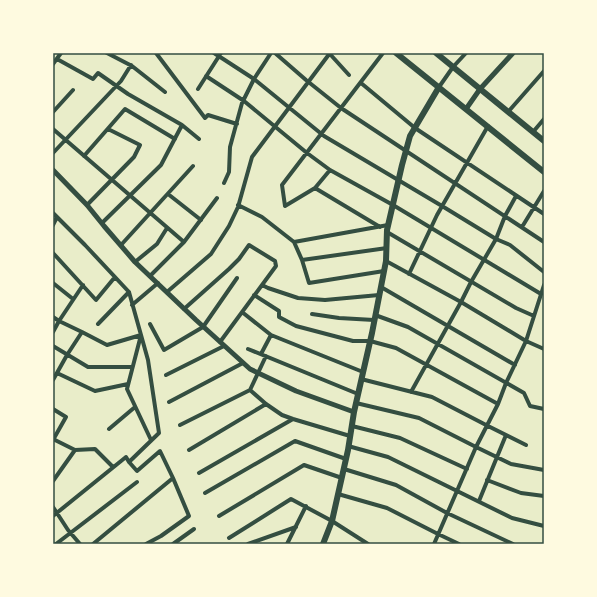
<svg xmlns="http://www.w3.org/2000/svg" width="597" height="597" font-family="Mulish,sans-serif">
	<rect width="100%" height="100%" fill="#e9edc9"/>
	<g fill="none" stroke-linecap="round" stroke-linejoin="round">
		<path stroke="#344e41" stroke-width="4" d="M107 53 132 66 165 92
			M156 53 205 118 208 115 237 124
			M214 53 254 79 324 136 442 206 496 239 510 245 544 272
			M275 53 306 80 341 108 544 242
			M329 53 349 75
			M57 59 93 79 98 73 128 94 182 125 199 139
			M53 64 61 53
			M206 76 244 101 307 153 330 170 393 205 541 294
			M361 83 415 128 544 214
			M439 87 453 67 466 53
			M198 89 221 53
			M53 112 73 90
			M508 112 544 71
			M53 129 184 242
			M533 132 544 119
			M53 153 121 81 131 65
			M84 156 125 109 175 139
			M330 170 315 188 285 206 282 185 383 53
			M224 183 229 172 230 147 242 103 254 79 271 53
			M315 188 380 227
			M168 194 201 220
			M87 205 134 157 140 145 108 129
			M238 205 262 217 294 242 302 260 309 283 384 271
			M53 213 85 245 129 292 148 360 159 433 129 462 126 457 53 516
			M102 223 161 165 182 125
			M53 225 57 217
			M522 227 544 191
			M387 232 516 308 534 316
			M294 242 388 225
			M121 245 193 166
			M53 253 96 300 115 277
			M302 260 387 248
			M386 261 461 302 526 341 544 349
			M135 262 157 244 167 228
			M409 274 437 215 488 126
			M150 276 184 242 217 198
			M53 283 73 299
			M262 285 268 288 298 298 325 300 379 295
			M381 287 515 365
			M167 292 211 254 229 226 238 207 252 157 330 53
			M254 295 279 311V317L296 326 353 341H370L396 348 498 404
			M132 305 158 283
			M184 309 229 269 239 259 249 245 275 261 276 266 220 342
			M242 312 271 335 363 372
			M312 314 339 318 374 320
			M375 315 408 327 524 393 530 406 544 409
			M53 317 59 321 82 332 107 345 141 335
			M98 324 129 292
			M150 324 164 350 203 327 237 278
			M53 332 59 321 83 285
			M141 335 127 389 151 440
			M53 346 88 367H132
			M248 349 358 394
			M261 354 271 335
			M57 373 95 391 128 384
			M166 375 224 346
			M361 379 432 397 488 426 526 445
			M53 380 67 355 82 332
			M250 390 266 404 282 415 293 419 350 436
			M411 392 461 302 471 282 496 239 505 216 516 196
			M169 402 243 363
			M356 403 419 418 476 447 511 464 544 470
			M53 409 66 417 53 440
			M180 425 250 390 266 356
			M352 426 400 438 467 469
			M109 429 135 407
			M53 439 75 450 95 449 113 467
			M348 446 388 457 512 518 544 526
			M189 450 266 404
			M129 462 137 471 160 451 173 478 189 516 161 536 146 544
			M344 469 396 485 447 513 513 544
			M199 473 293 419
			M487 480 521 493 544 496
			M53 481 75 450
			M205 493 295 441 346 459
			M338 494 387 508 438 534 459 544
			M479 501 506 435
			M53 507 68 530 80 544
			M219 516 304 465 342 478
			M229 538 291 499 332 521 368 544
			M56 544 137 482
			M93 544 173 478
			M173 544 194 529
			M248 544 296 527
			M287 544 306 506
			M434 544 476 447 498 404 506 383 526 341 544 285"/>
		<path stroke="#344e41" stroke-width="5" d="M466 109 480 89 513 53
			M53 170 87 205 104 226 135 262 196 320 250 369 296 391 354 412"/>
		<path stroke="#344e41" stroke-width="6" d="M323 544 332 521 348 450 354 412 372 333 386 261 387 230 402 165 410 136 439 87"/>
		<path stroke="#344e41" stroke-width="6" d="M396 53 544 172
			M436 53 544 141"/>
	</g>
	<rect width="597" height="597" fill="none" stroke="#fefae0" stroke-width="108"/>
	<rect x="54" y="54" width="489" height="489" fill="none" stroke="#344e41" stroke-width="1.5"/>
</svg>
